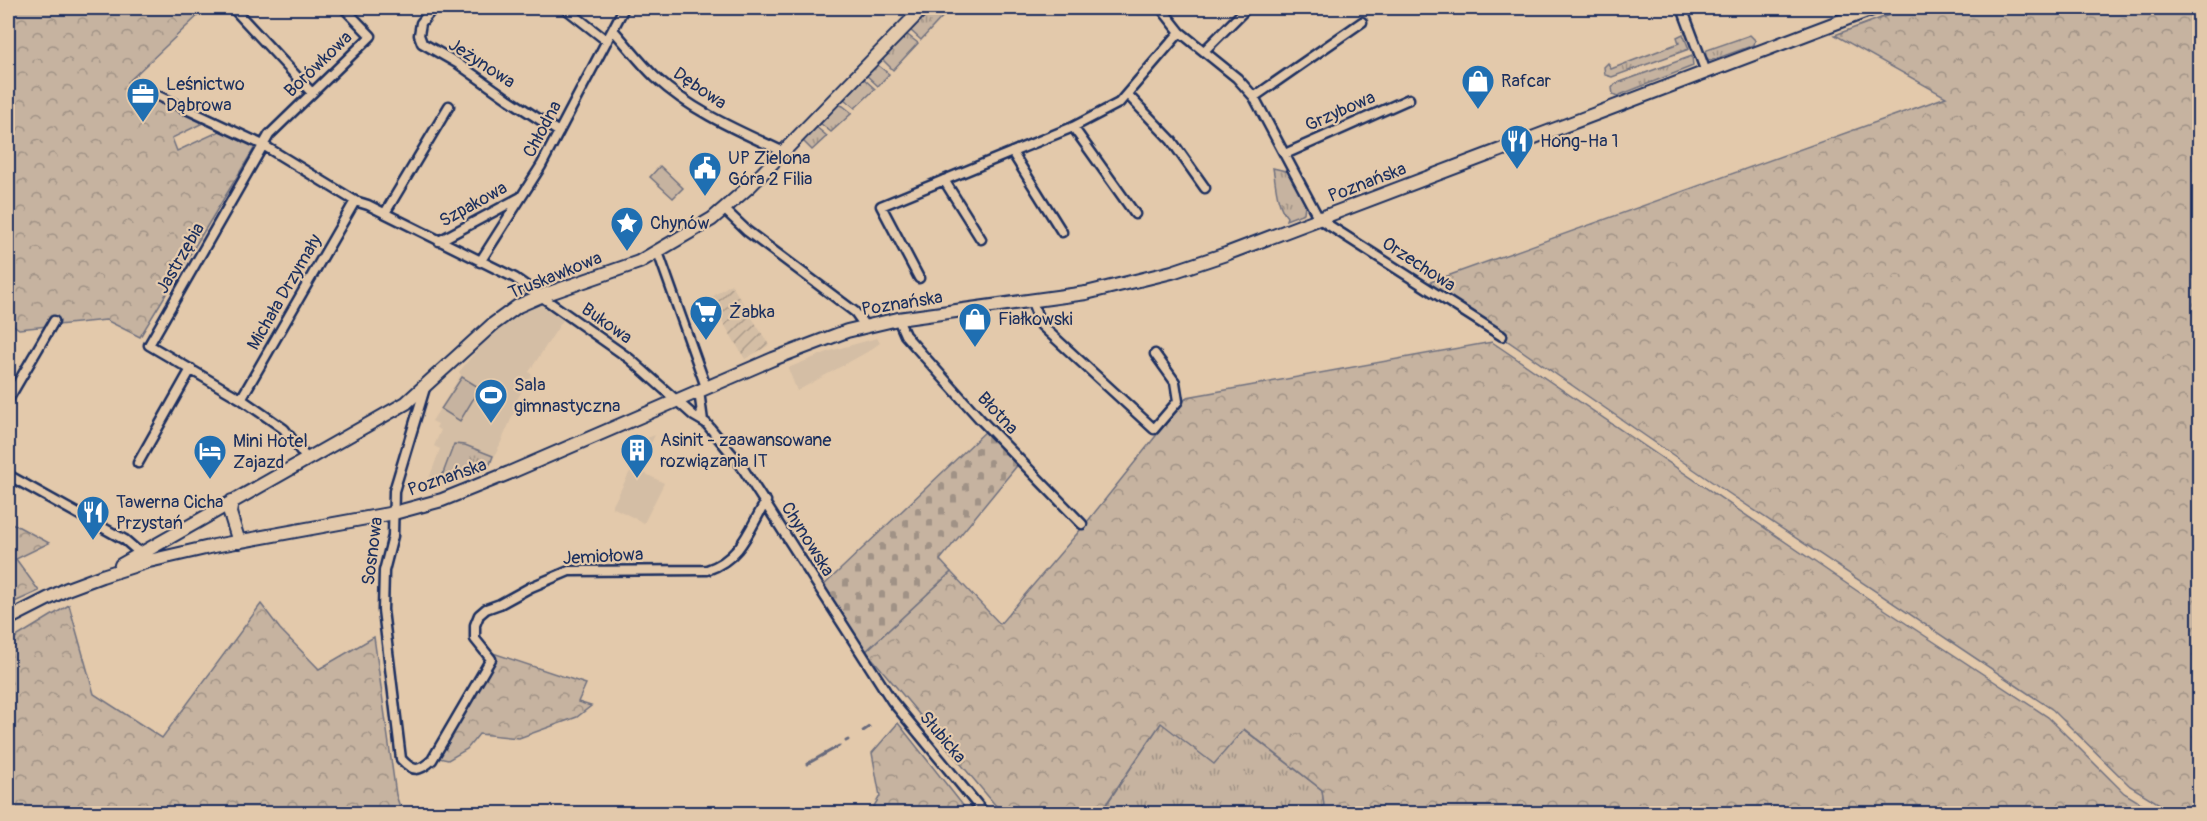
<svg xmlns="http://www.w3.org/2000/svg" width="2207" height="821" font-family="Pangolin,sans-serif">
	<defs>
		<pattern id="industrial-furrows" width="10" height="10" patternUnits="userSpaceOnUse" patternTransform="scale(1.5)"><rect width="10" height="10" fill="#d4bea5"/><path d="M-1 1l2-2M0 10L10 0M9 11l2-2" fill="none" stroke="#ab9b8a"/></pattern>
		<pattern id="grass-tufts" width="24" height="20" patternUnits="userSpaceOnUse" patternTransform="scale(1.5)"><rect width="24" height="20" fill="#c6b3a0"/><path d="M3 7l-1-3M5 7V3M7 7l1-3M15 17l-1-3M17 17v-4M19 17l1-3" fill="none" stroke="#a09286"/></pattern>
		<pattern id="forest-crowns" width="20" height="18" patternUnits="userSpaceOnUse" patternTransform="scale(1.5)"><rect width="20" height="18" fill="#c6b3a0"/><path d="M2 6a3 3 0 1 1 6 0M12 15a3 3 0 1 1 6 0" fill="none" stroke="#a09286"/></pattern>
		<pattern id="cemetery-stones" width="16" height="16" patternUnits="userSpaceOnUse" patternTransform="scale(1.5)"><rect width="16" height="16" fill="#c6b3a0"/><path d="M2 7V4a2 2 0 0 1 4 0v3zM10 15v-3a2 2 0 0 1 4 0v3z" fill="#a09286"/></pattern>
	</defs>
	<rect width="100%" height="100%" fill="#e3c9ab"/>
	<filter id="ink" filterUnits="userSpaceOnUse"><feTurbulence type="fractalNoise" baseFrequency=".0167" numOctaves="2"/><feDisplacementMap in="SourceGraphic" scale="12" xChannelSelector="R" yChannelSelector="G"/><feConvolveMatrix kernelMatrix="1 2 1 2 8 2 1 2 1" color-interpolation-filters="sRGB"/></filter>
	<g filter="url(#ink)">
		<path fill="#d4bea5" d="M536 304H540L563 320 529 372 532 375 514 404 517 406 489 469 445 487 439 484H427L440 449 434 446 441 430 436 428 438 424 432 421 461 375 459 372 481 345 513 318Z
			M877 338 880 343 867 352 797 391 788 368 830 351Z
			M655 435 638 470 664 483 644 523 612 507 647 438Z"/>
		<path fill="url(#industrial-furrows)" d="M731 284 769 345 745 359 709 299Z"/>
		<path fill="url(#grass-tufts)" stroke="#70717f" stroke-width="1.5" d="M930 8H937L945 14 921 40 909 29Z
			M905 33 918 43 893 70 881 58Z
			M1683 34 1689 49 1612 77 1605 75 1604 67 1608 63 1611 69 1679 43 1677 37Z
			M1750 35 1755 40 1754 45 1710 61 1704 55 1707 50Z
			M1692 56 1693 66 1617 96 1613 94 1612 88 1615 84Z
			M875 63 889 74 878 86 865 74Z
			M860 79H864L875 89 855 108 844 99 845 95Z
			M837 104 843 106 852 113 831 132 820 123Z
			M815 126 827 136 812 150 803 141V138Z
			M1273 168 1290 172 1305 204 1304 213 1286 220 1287 217C1276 204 1276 184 1273 168Z
			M454 444 465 445 493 456 490 464 443 484 442 476Z
			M1161 723 1243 729 1322 790 1324 805 1317 814H1100Z"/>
		<path fill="url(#forest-crowns)" stroke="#70717f" stroke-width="1.5" d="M8 8H206L128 82 209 120 172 138 177 151 220 131 255 147 140 337 106 320 19 329 8 321Z
			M1908 8H2199V813H2174L2130 786 2053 710 1718 486 1425 284 1946 97 1835 35Z
			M1492 342 1869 599 2048 717 2124 793 2157 813H1317L1324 805 1322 790 1244 729 1214 764 1161 723 1100 813H1002L866 651 951 572 1000 624 1087 522 1187 397Z
			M8 521 49 543 16 559 39 591 8 605Z
			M261 604 280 629 319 669 374 637 396 795 402 813H8V642L69 605 94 694 162 738Z
			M493 653 586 684 578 702 591 706 577 717 519 738 479 734 467 749 448 760 434 757Z
			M898 723 969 813H870L880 796 872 753Z"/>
		<path fill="url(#cemetery-stones)" stroke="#70717f" stroke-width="1.5" d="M987 430 1020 462 940 560 951 572 866 651 822 587Z"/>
		<path fill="#c6b3a0" stroke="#70717f" stroke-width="1.5" d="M660 166 683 188 673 198 650 177Z
			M462 377 480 388 460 421 441 409Z"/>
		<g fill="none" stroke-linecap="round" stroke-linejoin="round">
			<path stroke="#686a7c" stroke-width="3" d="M863 731 869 727
				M846 741 848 740
				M807 764 839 746"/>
			<defs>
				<path id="street" d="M233 8 312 93
					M433 8 421 23 419 35 422 43 457 63 508 99 559 132
					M565 8 607 41
					M1161 8 1180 32 1237 78 1254 97 1319 219 1502 336
					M1682 8 1706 72
					M613 30C627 45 640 63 656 78 693 112 739 131 784 152
					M1204 51 1247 8
					M135 85 263 145 355 201 368 205 515 278 630 359 694 416 706 423 740 464 892 701 985 814
					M1128 95 1171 140 1205 188
					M1254 97 1362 22
					M1073 127 1135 214
					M1012 152 1062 232
					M1285 154 1409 99
					M944 180 981 239
					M725 210 747 231 855 312 865 326
					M385 213 449 106
					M439 241 521 197
					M658 252 706 387
					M480 262 541 166 624 8
					M919 278 881 206 1073 127 1119 103 1180 32
					M1032 302 1041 325 1154 429 1178 401 1175 382 1155 354
					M898 319 905 335 980 419 1082 524
					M425 388 394 491 393 536 384 571 383 610 401 759C413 772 419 772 432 760L491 659 475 639V625L479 615 486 609 500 604 531 587 569 571 707 570C741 559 749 530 766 501
					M699 391 703 421
					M241 399 355 201
					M8 400 54 321
					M307 459 284 429 241 399 149 345 269 135 371 36 344 8
					M138 463 191 369
					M8 475 125 540 141 554"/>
				<path id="secondary" d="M232 501 230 513 239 542
					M121 565 406 403 492 325 518 306 541 296 639 262 712 219 750 186 923 8
					M8 619 67 589 102 576 149 561 214 546 394 513 442 500 509 473 773 359 847 331 898 319 1086 293 1172 272 1226 254 1875 8"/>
			</defs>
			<use href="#street" stroke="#1b2f5e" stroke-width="13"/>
			<use href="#secondary" stroke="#1b2f5e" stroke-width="16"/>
			<use href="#street" stroke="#e3c9ab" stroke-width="8"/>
			<use href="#secondary" stroke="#e3c9ab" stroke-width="12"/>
		</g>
	</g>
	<defs>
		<symbol id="shop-pin" viewBox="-11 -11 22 30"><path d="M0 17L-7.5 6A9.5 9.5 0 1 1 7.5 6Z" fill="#1f6fb2" stroke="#e3c9ab"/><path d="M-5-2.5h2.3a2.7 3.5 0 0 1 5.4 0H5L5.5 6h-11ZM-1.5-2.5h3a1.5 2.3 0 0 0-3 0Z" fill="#fff"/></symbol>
		<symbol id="office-pin" viewBox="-11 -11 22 30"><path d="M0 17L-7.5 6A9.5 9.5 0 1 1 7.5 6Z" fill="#1f6fb2" stroke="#e3c9ab"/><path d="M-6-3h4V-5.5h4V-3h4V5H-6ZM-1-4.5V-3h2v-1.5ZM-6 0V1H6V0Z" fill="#fff"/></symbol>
		<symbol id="restaurant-pin" viewBox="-11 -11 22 30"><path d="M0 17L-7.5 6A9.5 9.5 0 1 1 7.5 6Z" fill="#1f6fb2" stroke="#e3c9ab"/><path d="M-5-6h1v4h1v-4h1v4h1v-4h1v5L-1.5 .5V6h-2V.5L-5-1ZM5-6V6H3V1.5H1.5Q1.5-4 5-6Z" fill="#fff"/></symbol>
		<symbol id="civic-pin" viewBox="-11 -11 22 30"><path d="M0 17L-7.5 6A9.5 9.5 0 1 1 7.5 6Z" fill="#1f6fb2" stroke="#e3c9ab"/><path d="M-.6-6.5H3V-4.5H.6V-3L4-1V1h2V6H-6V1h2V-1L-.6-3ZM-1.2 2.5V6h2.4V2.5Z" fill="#fff"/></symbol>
		<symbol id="sight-pin" viewBox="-11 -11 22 30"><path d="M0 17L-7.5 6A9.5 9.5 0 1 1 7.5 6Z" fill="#1f6fb2" stroke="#e3c9ab"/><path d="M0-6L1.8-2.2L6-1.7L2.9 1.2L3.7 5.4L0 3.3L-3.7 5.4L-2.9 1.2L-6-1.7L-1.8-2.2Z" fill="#fff"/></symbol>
		<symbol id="supermarket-pin" viewBox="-11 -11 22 30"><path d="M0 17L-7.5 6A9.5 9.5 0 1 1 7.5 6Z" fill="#1f6fb2" stroke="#e3c9ab"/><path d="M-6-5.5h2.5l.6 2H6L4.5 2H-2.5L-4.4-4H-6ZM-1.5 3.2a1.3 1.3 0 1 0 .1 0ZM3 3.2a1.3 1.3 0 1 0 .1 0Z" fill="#fff"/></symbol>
		<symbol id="stadium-pin" viewBox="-11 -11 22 30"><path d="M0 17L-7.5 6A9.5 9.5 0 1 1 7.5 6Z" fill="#1f6fb2" stroke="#e3c9ab"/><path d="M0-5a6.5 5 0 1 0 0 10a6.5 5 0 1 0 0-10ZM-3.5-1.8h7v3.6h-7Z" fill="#fff"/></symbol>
		<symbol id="building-pin" viewBox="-11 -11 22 30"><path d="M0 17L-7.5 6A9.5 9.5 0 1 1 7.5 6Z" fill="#1f6fb2" stroke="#e3c9ab"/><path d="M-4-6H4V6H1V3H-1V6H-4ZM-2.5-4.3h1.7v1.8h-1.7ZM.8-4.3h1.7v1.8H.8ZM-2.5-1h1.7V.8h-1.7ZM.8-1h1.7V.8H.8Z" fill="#fff"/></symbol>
		<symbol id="hotel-pin" viewBox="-11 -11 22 30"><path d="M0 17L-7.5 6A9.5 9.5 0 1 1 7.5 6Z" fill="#1f6fb2" stroke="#e3c9ab"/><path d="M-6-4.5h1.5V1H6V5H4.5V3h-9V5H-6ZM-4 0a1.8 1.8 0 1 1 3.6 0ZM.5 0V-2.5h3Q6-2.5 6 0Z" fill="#fff"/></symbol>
	</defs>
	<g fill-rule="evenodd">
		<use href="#shop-pin" x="1459" y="62" width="38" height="52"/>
		<use href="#office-pin" x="124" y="75" width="38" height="52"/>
		<use href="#restaurant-pin" x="1498" y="122" width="38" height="52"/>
		<use href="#civic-pin" x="686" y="149" width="38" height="52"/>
		<use href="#sight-pin" x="608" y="204" width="38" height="52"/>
		<use href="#supermarket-pin" x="687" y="293" width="38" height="52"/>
		<use href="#shop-pin" x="956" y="300" width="38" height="52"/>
		<use href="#stadium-pin" x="472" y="376" width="38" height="52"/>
		<use href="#building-pin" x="618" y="431" width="38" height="52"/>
		<use href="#hotel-pin" x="191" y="432" width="38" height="52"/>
		<use href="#restaurant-pin" x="74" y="493" width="38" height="52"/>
	</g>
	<g text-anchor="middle" stroke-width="4.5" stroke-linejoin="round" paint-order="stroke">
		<g font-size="18" fill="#1b2f5e" stroke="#e3c9ab">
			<text transform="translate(482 63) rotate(33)" y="6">Jeżynowa</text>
			<text transform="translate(318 64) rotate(-44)" y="6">Borówkowa</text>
			<text transform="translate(700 88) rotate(34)" y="6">Dębowa</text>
			<text transform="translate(1340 111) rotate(-24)" y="6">Grzybowa</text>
			<text transform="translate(542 129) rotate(-62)" y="6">Chłodna</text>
			<text transform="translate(1367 182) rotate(-21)" y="6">Poznańska</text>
			<text transform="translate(473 204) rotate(-29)" y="6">Szpakowa</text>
			<text transform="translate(180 258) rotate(-60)" y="6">Jastrzębia</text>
			<text transform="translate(1419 264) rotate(33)" y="6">Orzechowa</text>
			<text transform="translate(555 275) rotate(-22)" y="6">Truskawkowa</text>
			<text transform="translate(284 292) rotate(-60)" y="6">Michała Drzymały</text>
			<text transform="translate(902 303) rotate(-9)" y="6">Poznańska</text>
			<text transform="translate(607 323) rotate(35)" y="6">Bukowa</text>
			<text transform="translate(998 413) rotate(47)" y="6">Błotna</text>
			<text transform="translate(447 477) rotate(-19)" y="6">Poznańska</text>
			<text transform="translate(808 539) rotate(58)" y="6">Chynowska</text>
			<text transform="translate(372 551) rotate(-83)" y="6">Sosnowa</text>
			<text transform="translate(603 556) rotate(-3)" y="6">Jemiołowa</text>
			<text transform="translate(943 737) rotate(50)" y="6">Słubicka</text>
		</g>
		<g font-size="18" fill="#1b2f5e" stroke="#e3c9ab" text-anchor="start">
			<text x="1501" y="87">Rafcar</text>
			<text x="166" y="90">Leśnictwo<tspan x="166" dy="21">Dąbrowa</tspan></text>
			<text x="1540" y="147">Hong-Ha 1</text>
			<text x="728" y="164">UP Zielona<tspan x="728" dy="21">Góra 2 Filia</tspan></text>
			<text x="650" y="229">Chynów</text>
			<text x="729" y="318">Żabka</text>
			<text x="998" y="325">Fiałkowski</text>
			<text x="514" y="391">Sala<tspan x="514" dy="21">gimnastyczna</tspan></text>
			<text x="660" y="446">Asinit - zaawansowane<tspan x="660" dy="21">rozwiązania IT</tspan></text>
			<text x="233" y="447">Mini Hotel<tspan x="233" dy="21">Zajazd</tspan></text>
			<text x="116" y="508">Tawerna Cicha<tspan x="116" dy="21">Przystań</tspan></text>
		</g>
	</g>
	<rect width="2207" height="821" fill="none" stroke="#e3c9ab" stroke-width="30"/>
	<rect x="15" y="15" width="2177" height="791" fill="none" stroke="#1b2f5e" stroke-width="2" filter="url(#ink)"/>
</svg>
